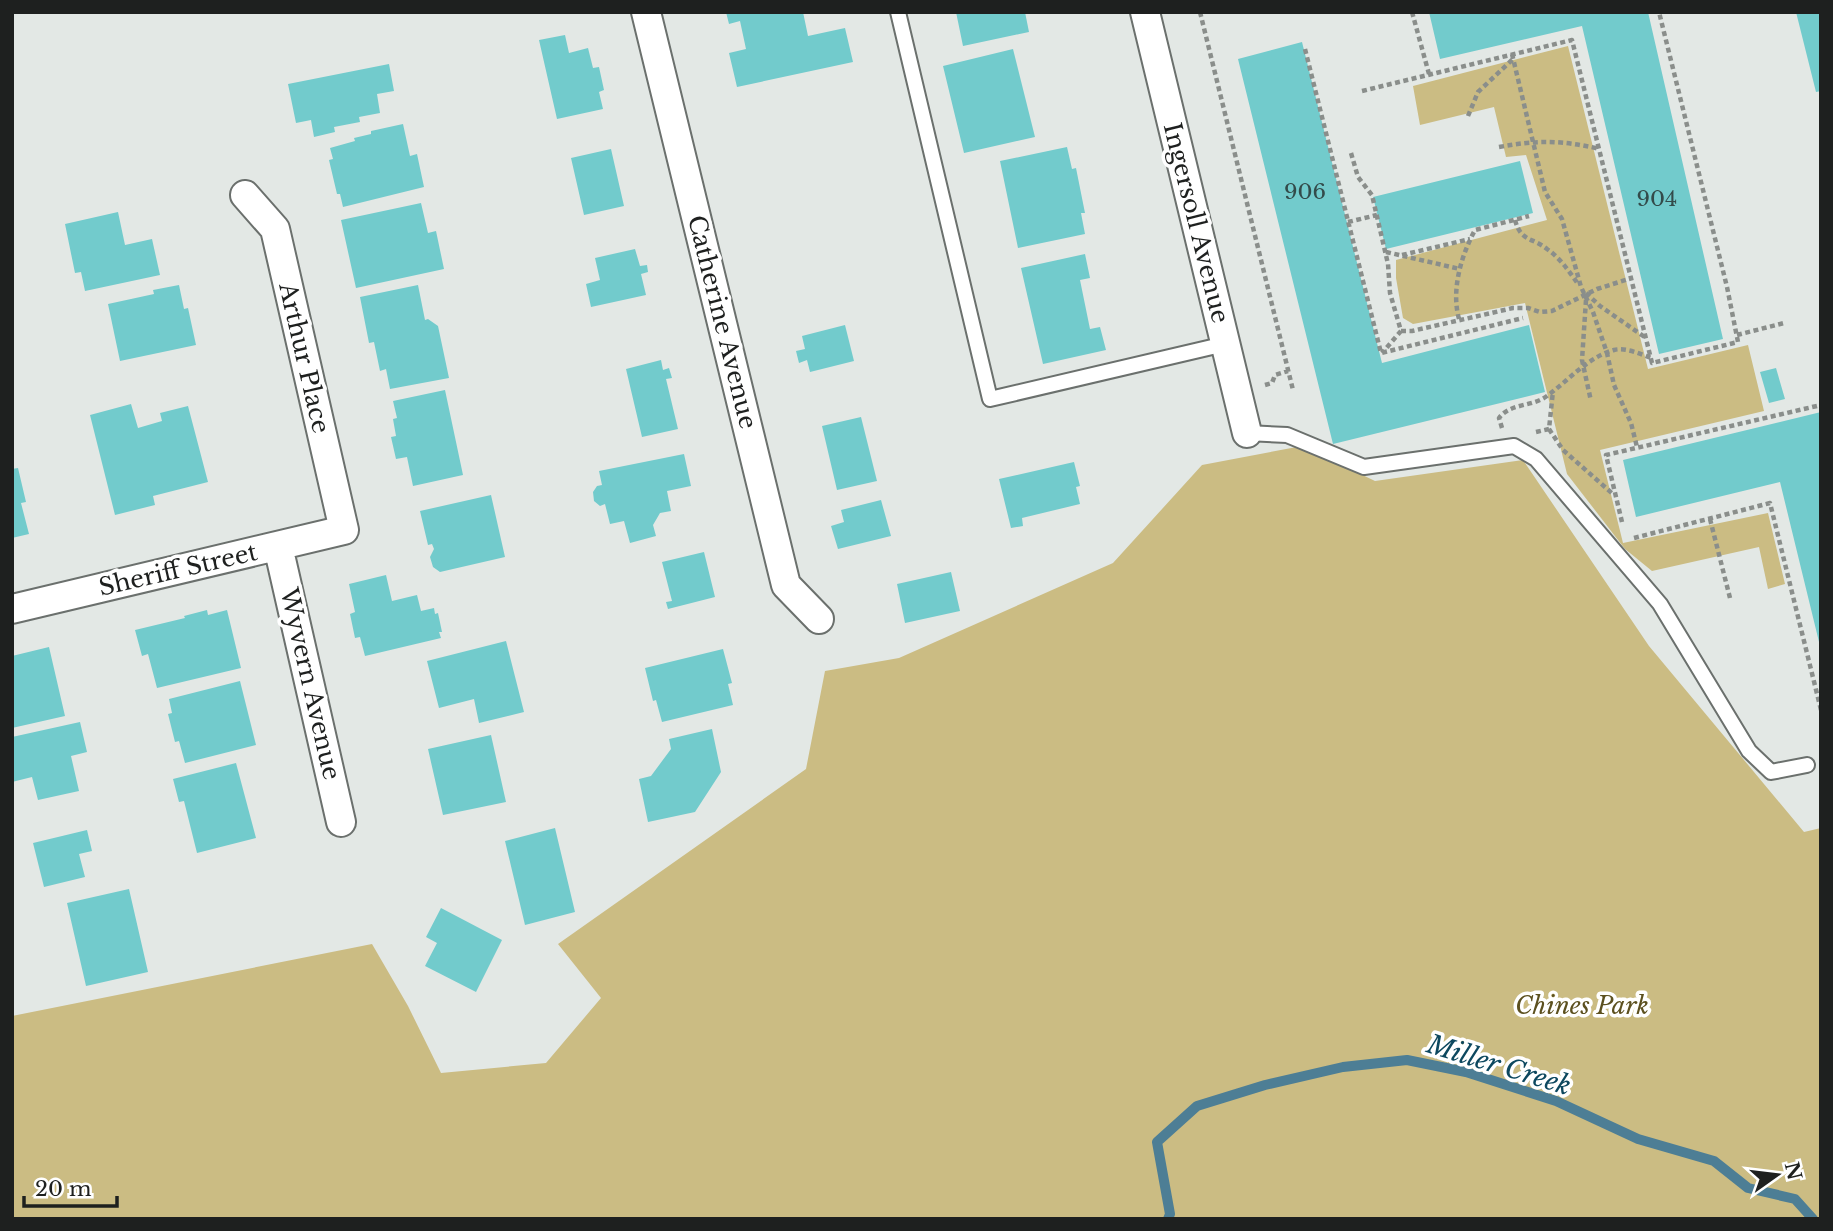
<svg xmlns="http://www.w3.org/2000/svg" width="1833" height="1231" font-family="'Libre Baskerville',serif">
	<rect width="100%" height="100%" fill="#e3e8e5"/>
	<path fill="#cbbc83" d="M1568 46 1648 369 1748 345 1764 411 1600 450 1623 543 1768 513 1785 584 1768 589 1759 547 1652 571 1625 549 1567 474 1525 303 1413 324 1403 318 1396 278V260L1547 220 1526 155 1506 157 1494 107 1420 125 1413 86Z
		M1302 446 1375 481 1523 460 1649 646 1804 832 1821 828V1219H12V1016L372 944 408 1006 441 1073 546 1063 601 998 558 944 806 769 825 671 899 658 1113 563 1202 465Z"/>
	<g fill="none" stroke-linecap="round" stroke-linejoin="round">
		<path stroke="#4d7e95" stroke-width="10" d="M1168 1219 1170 1214 1157 1142 1197 1106 1265 1085 1343 1067 1407 1060 1466 1072 1556 1101 1638 1139 1714 1161 1748 1188 1795 1199 1813 1219"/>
	</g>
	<path fill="#72cbcc" d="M726 12H803L808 36 845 28 853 62 737 87 729 53 746 49 740 21 729 24Z
		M956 12H1025L1029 32 963 46Z
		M1429 12H1648L1723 339 1659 354 1582 26 1440 59Z
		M1796 12H1821V91L1816 92Z
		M565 35 569 53 588 48 593 68 599 67 604 90 599 92 603 109 557 119 539 40Z
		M1302 42 1382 363 1529 325 1545 392 1333 444 1238 59Z
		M1013 49 1035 137 964 153 943 66Z
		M389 64 394 91 377 94 380 113 359 117 360 122 334 127 335 132 314 137 311 120 296 123 288 84Z
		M403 124 410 156 417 154 424 187 343 207 340 194H337L329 160 333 159 330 148 355 141 354 138 371 134V131Z
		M1067 147 1072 169 1076 168 1085 213H1081L1085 234 1018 248 1000 161Z
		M611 149 624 206 584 215 571 158Z
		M1520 161 1533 213 1386 249 1373 197Z
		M421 203 428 233 436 231 444 269 356 288 341 220Z
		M118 212 125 245 152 239 160 275 85 291 81 272 75 273 65 224Z
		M635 249 640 266 647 265 648 272 641 274 646 295 591 307 586 284 600 280 595 258Z
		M1085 254 1090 278 1080 280 1090 329 1100 327 1106 350 1043 364 1021 268Z
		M179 285 184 309 188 308 196 345 120 361 108 304 154 294 153 290Z
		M418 285 425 320 428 319 438 326 449 378 390 389 386 369 380 371 374 342 369 343 360 297Z
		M845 325 854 361 810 372 807 360 799 363 796 351 805 349 802 336Z
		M661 360 663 370 669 368 672 378 666 379 678 429 642 437 626 369Z
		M1776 368 1785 399 1769 403 1760 372Z
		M445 390 463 475 413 486 407 457 396 459 391 437 396 436 393 419 397 418 393 401Z
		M131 404 138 428 162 421 160 413 188 406 208 482 153 496 155 505 115 515 90 415Z
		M1821 412V646H1820L1780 482 1636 517 1623 460Z
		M861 417 877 481 837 490 822 426Z
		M684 454 691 486 667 491 671 511 660 513 653 525 656 536 630 543 624 521 610 524 605 504 600 506 594 501 593 492 597 486 602 485 599 471Z
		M1074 462 1080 486 1076 487 1080 504 1022 518 1023 526 1011 528 999 479Z
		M18 468 26 502 21 503 29 534 12 538V469Z
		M491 495 505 557 440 572 433 567 430 557 434 549 432 544 428 545 420 511Z
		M881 500 891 536 838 549 831 526 844 522 841 510Z
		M704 552 715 597 668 609 666 602 672 601 662 562Z
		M951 572 960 611 905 623 897 584Z
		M386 575 392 601 417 595 421 611 434 608 435 614 438 613 442 632H439L441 638 365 656 360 637 355 638 350 614 355 612 349 584Z
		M207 610 208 615 227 610 241 668 157 688 148 654 142 656 135 630 185 618 184 616Z
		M506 641 524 712 479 723 474 699 439 708 427 661Z
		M49 647 65 716 12 728V656Z
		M723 649 732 683 728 684 733 705 662 722 656 700 653 701 645 668Z
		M240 681 256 745 185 763 179 741 175 742 168 714 172 713 169 699Z
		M80 722 87 752 71 756 79 791 38 800 32 777 12 782V737Z
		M712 729 721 772 695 812 648 822 639 779 651 776 671 749 669 739Z
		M491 735 506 802 443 815 428 749Z
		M236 763 256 838 197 853 184 801 179 802 173 779Z
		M555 828 575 912 525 925 505 841Z
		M87 830 92 851 79 854 85 877 44 887 33 843Z
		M129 889 148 972 86 986 67 903Z
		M441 908 502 940 476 992 425 966 437 943 426 937Z"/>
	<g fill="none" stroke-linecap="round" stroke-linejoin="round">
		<defs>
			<path id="service" d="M898 12 990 399 1225 344
				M1247 433 1287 435 1364 467 1514 446 1536 459 1660 604 1749 751 1771 772 1807 765"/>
			<path id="minor" d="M646 12 786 585 819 619
				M1145 12 1247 433
				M278 546 341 822
				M12 609 344 530 275 229 245 195"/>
		</defs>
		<use href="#service" stroke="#6b706d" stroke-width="18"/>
		<use href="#minor" stroke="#6b706d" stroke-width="32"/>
		<path stroke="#8a8e8b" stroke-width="4.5" stroke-dasharray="5 3.5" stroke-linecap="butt" d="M1200 12 1293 390
			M1412 12 1429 74
			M1305 49 1381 353 1523 318
			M1512 54 1545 192 1562 219 1581 287 1593 312 1607 353 1614 385 1631 423 1637 447
			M1362 91 1572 40 1652 363 1738 342 1727 287 1659 12
			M1468 116 1478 92 1513 59
			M1499 147C1537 140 1561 140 1600 149
			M1351 153 1358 177 1372 195 1388 264 1390 293 1401 331 1382 353
			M1515 220C1521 242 1532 237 1547 249 1560 258 1569 271 1578 284
			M1348 222 1377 215
			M1386 252 1460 269
			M1402 255 1470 239
			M1586 293 1600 306 1646 338
			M1586 300 1582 360 1591 401
			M1459 319C1451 290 1461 256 1475 230L1529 216
			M1401 331H1412L1513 308H1528L1540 312 1552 311 1597 289 1632 278
			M1737 335 1784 323
			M1265 385 1272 383 1275 375 1288 371
			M1502 428 1499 418C1510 403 1532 407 1547 396 1569 380 1588 357 1614 350 1625 347 1641 354 1651 358
			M1549 429 1563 450 1614 495
			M1536 432 1549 429 1553 391
			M1710 519 1730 598
			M1622 522 1606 455 1821 405
			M1634 538 1770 503 1821 710"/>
		<use href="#service" stroke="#fff" stroke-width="14"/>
		<use href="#minor" stroke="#fff" stroke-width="28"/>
	</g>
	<g text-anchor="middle" stroke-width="7" stroke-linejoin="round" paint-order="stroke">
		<g font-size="21" fill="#334b4a">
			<text x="1305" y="199">906</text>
			<text x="1657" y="206">904</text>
		</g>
		<g font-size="24" fill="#1e201f" stroke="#fff">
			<text transform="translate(1196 223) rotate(76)" y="8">Ingersoll Avenue</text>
			<text transform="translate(722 322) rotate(76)" y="8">Catherine Avenue</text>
			<text transform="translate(304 358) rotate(77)" y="8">Arthur Place</text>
			<text transform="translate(178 570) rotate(-13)" y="8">Sheriff Street</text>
			<text transform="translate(310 684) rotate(77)" y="8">Wyvern Avenue</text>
		</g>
		<g font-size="24" font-style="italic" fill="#5c501f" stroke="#fff">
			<text x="1582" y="1014">Chines Park</text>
		</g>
		<g font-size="26" font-style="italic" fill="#0d485f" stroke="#fff">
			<text transform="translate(1499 1065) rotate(17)" y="9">Miller Creek</text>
		</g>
	</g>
	<rect width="1833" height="1231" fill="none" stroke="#1e201f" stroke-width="28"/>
	<g transform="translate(1777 1175) rotate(76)" stroke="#ffffff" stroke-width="5" paint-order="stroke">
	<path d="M0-5L12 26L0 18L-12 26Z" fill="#1e201f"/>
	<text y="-10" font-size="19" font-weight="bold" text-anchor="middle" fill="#1e201f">N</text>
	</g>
	<path d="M24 1196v10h93v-10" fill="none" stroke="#1e201f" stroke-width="3.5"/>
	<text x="35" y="1196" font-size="21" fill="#1e201f" stroke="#ffffff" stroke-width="5" paint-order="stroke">20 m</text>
</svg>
